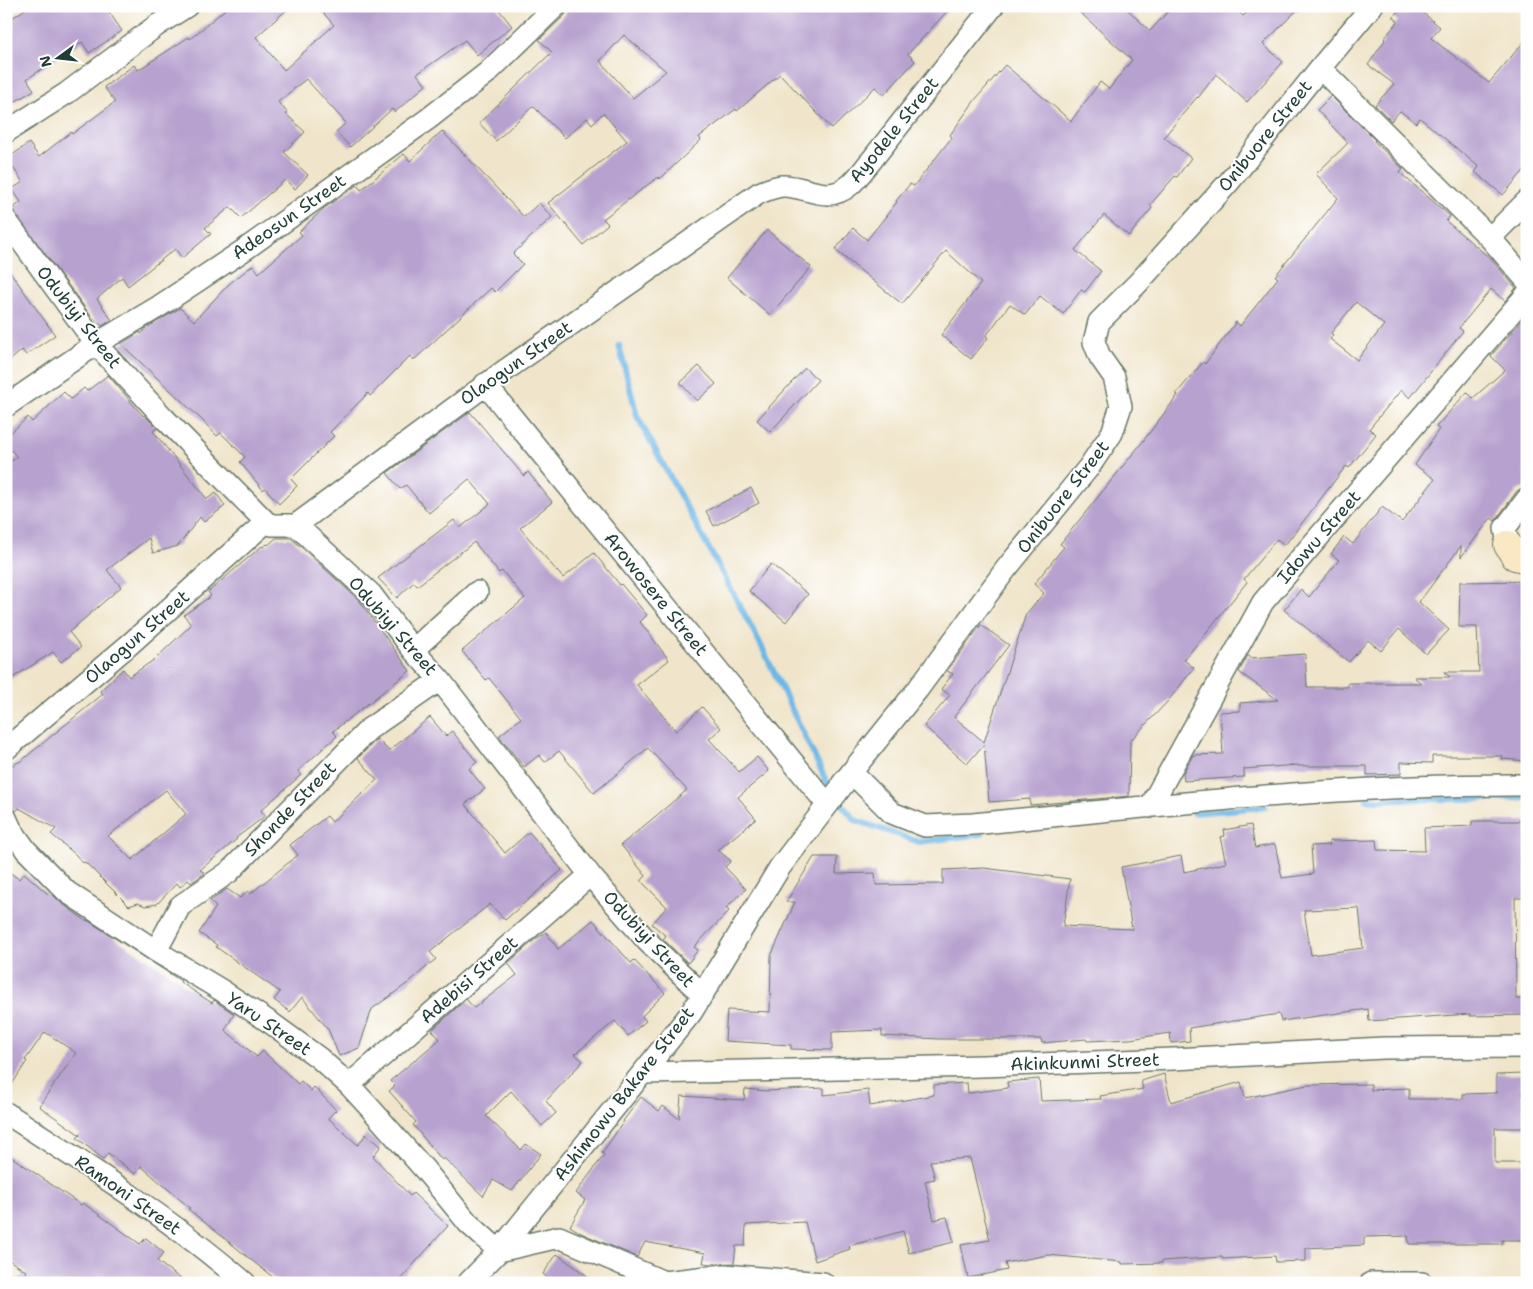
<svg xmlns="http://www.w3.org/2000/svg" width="1533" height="1289" font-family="'Shantell Sans',sans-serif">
	<rect width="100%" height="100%" fill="#fff"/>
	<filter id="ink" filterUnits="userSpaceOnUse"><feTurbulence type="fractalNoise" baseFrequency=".02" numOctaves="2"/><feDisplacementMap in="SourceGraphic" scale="10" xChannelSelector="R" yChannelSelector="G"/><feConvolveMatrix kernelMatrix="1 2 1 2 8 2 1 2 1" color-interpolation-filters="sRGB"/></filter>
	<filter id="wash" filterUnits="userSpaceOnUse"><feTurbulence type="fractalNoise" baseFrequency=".0096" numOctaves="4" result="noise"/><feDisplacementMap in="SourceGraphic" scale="20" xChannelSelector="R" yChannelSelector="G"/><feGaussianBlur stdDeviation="1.12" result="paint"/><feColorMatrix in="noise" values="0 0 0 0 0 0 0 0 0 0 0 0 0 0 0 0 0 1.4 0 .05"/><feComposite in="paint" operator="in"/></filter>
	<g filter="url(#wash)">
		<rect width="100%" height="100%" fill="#f0e5ca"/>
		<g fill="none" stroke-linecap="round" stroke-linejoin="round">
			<path stroke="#6eb7e6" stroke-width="6" d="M619 345 637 416 759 641 832 793 855 820 919 842 982 834
				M1367 800 1527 798
				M1193 813 1265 807"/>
		</g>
		<g id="blocks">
			<path fill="#b7a1cf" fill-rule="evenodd" d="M30 6H105L122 31 89 53 82 42 55 60 27 79 34 90 6 107V22Z
				M229 6H291L256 37 284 70 334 25 317 6H367L375 15 388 6H496L512 26 477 55 465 40 417 74 426 85 395 112 392 109 350 147 336 132 346 123 306 79 278 102 288 113 286 114 305 132 284 152 308 175 295 189 285 180 241 218 230 207 205 228 211 234 182 258 175 249 128 286 122 277 97 299 112 320 102 326 91 316 12 209 21 202 12 189 23 182 7 159 29 143 39 157 71 132 72 134 115 102 104 87 134 65 138 70 189 37 190 39Z
				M568 6H952L908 54 915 61 884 95 875 87 832 129 780 74 737 111 736 109 699 137 701 140 660 179 658 177 603 219 608 224 583 245 548 203 627 141 603 113 592 124 587 118 565 138 533 106 496 141 479 123 552 52 539 40 565 15ZM624 35 666 71 633 98 600 61Z
				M1073 6H1124L1150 31 1173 6H1232L1243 16 1253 6H1301L1263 44 1283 62 1247 102 1216 74 1198 98 1197 97 1164 137 1191 158 1177 177 1175 176 1150 205 1152 208 1129 236 1104 215 1075 250 1101 271 1085 292 1081 290 1063 314 1040 296 1025 315 1010 304 986 336 988 338 971 359 941 335 981 283 946 251 902 304 835 250 853 228 867 240 897 202 896 201 910 184 914 186 952 137 950 135 975 100 1005 65 1071 121 1100 82 1109 89 1132 60Z
				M1402 6H1415L1440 27 1431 38 1489 83 1527 38V167L1503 195 1475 172 1479 167 1420 118 1416 123 1400 111 1391 121 1375 105 1394 84 1368 65 1385 40 1384 39 1398 21 1393 17Z
				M1331 96 1375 140 1374 141 1403 169 1400 173 1450 216 1446 221 1491 259 1516 288 1505 301 1491 289 1459 328 1463 331 1410 398 1401 390 1369 429 1376 434 1349 468 1346 466 1285 545 1277 539 1244 579 1247 582 1184 660 1194 668 1168 701 1130 741 1129 796 1030 805V799L989 802 984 744 967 764 924 726 950 695 941 689 953 674 947 671 981 625 1009 645 954 717 984 742 1026 614 1044 593 1034 584 1064 547 1060 544 1144 440 1178 395 1176 394 1203 362 1205 364 1236 322 1240 326 1278 278 1275 276 1338 198 1316 174 1348 143 1317 110ZM1356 302 1384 325 1357 360 1330 339 1333 335 1331 333Z
				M442 131 524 217 539 203 552 217 513 254 523 264 495 292 491 288 414 360 410 356 370 396 368 393 330 432 334 436 291 479 297 486 279 504 265 488 263 490 240 462 245 457 221 433 217 436 201 419 121 344 140 332 141 334 145 329 180 308 194 321 229 284 253 265 259 273 302 235 299 232 323 209 357 185 361 190 404 154 410 161Z
				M767 230 811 267 770 315 727 278Z
				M6 266 55 335 26 355 22 350 6 364Z
				M1527 314V487L1522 488 1517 491 1495 521 1491 518 1461 557V546L1419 602 1449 630 1426 654 1399 629 1381 651 1368 640 1349 662 1284 610 1301 589 1309 597 1339 560 1331 554 1344 537 1353 544 1382 507 1402 522 1435 479 1415 465 1439 429 1436 427 1467 392 1473 398 1505 370 1491 356Z
				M699 366 716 384 697 401 680 383Z
				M805 368 818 380 770 432 757 420Z
				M108 375 143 416 144 415 157 428 153 431 207 499 216 493 225 506 204 522 200 517 178 546 153 553 149 538 107 570 121 587 69 632 81 647 61 662 53 652 6 682V465L17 457 6 445V437L28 417 32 422 64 392 71 399 84 388 87 391Z
				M470 412 524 476 528 472 552 502 520 528 563 578 594 553 620 585 621 584 647 615 640 622 669 660 637 685 676 731 702 707 721 728 709 739 739 772 757 757 769 771 738 797 756 819 718 850 731 861 725 867 746 889 726 908 729 911 694 947 698 950 688 963 663 939 666 936 652 924 667 907 641 881 646 876 621 845 687 790 648 748 594 793 559 751 545 762 539 755 524 767 499 736 521 718 489 678 486 680 462 651 525 598 502 571 499 573 474 542 417 586 414 582 397 598 378 578 454 520 460 528 490 504 469 479 429 513 406 485 400 489 387 473Z
				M751 488 759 503 714 526 706 511Z
				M276 538H291L359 600 410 671 333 731 337 736 298 771 301 775 261 810 265 816 236 838 237 839 200 870 205 873 191 883 188 880 180 887 177 883 157 904 145 906 138 903 129 906 85 862 83 863 75 854 51 834 56 829 19 808 16 811 6 796V768L21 761 103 694 100 691 123 669 129 677 155 659 191 625 184 615 211 596 208 592 262 546 263 547 267 544 268 545ZM166 790 186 814 132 860 108 836Z
				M771 564 808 594 786 622 749 591Z
				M1527 581V761L1502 759 1503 756H1432V763L1401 762V774L1367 775V766H1298V765L1244 769V777L1184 781 1183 773 1193 755 1223 754 1220 712 1240 711V703L1278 700 1239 672 1248 655 1251 658 1305 654 1307 687H1348V683H1421L1414 677H1450L1444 672H1479L1477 627H1459L1460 582Z
				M430 717 446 736 452 731 477 762 469 769 485 789 465 804 505 853 529 832 562 870 505 920 490 904 430 952 436 959 408 983 372 1009 359 1048 339 1056 328 1029 302 997 290 1012 274 1000 280 992 216 947 217 945 199 933 216 907 210 901 227 889 240 898 248 891 250 894 298 855 290 845 327 816 332 822 377 780 358 758 377 739 389 751Z
				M1472 821H1527V898H1515L1516 999H1527V1015L1470 1016V1014L1369 1021 1368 1009 1281 1021 1279 1014 1189 1028 1190 1041 1171 1043 1170 1033 1130 1039 1087 1041 1086 1039 1042 1043 1041 1039H939L882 1036V1030L832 1032V1050L791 1049V1045L725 1041 727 1010 770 1012 771 956 795 902H786L814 857H837L836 874 875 873 876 885 943 884V870L984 868 1070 879 1063 926 1132 929 1121 867 1181 856 1184 872 1226 863 1220 837 1225 836 1224 830 1251 825 1255 848 1275 844 1282 878 1313 874 1311 846 1330 845 1329 841 1376 840 1377 850 1425 851 1424 828 1472 826ZM1359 908 1363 948 1311 955 1304 910Z
				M6 870 19 879 24 873 48 894 50 892 60 902 86 921 87 920 181 981 180 982 212 1003 214 1000 234 1014 225 1030 257 1057 263 1051 298 1084 301 1081 311 1091 314 1087 336 1110 328 1118 358 1145 366 1134 381 1146 373 1156 410 1196 413 1193 448 1226 397 1283H280L188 1209 190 1208 141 1166 135 1174 108 1153 103 1159 77 1138 80 1135 39 1106 76 1053 45 1032 25 1060 27 1061 6 1094Z
				M593 920 631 963 634 960 665 993 642 1016 646 1021 628 1036 615 1021 575 1054 583 1061 546 1101 556 1113 542 1126 511 1091 486 1116 521 1150 526 1144 541 1154 512 1191 493 1180 483 1196 444 1158 442 1160 413 1125 416 1122 389 1091 395 1086 390 1081 440 1039 432 1030 466 999 474 1008 517 975 508 963 537 938 546 932 558 949Z
				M1164 1074 1171 1102 1241 1082 1245 1098 1307 1085 1371 1084V1090L1409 1088V1099H1463V1094L1496 1093V1075L1523 1074V1096H1527V1128H1495V1163H1527V1240H1502V1244H1409L1408 1236 1364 1237V1245L1306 1248V1261L1276 1262 1275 1256 1222 1259V1257L1162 1261V1263L1122 1264V1262L1048 1255 1005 1263 1007 1270 968 1278 961 1245 990 1240 970 1158 930 1161 935 1179 925 1181 934 1220 947 1217 954 1242 909 1253 903 1231 849 1246 850 1249 815 1261 805 1222 746 1225 745 1246H736L734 1263 710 1264 703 1263 705 1253 645 1242 637 1257 581 1233 570 1226 585 1200 576 1193 604 1155 602 1153 624 1121H623L641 1097 659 1111 663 1106 679 1119 681 1096 744 1100 745 1089 767 1091 824 1088V1095L868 1090 870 1106 934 1095V1085L967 1083 968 1093 1008 1088 1007 1082 1039 1079 1041 1101 1101 1099 1100 1096 1143 1089 1141 1081Z
				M6 1153 81 1205 83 1203 140 1244 146 1238 164 1253 157 1261 186 1283H12L27 1272 6 1258Z
				M557 1254 597 1283H554L543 1274Z"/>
		</g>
	</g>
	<g filter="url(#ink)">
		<use href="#blocks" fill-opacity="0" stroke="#687868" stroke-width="1"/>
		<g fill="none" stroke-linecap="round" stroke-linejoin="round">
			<defs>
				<path id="street" d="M1320 68 1490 238 1527 281
					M6 132 67 93 156 26 187 6
					M6 220 96 344 164 418 266 522 272 525H296L371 594 413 650 440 680 590 875 647 941 702 994
					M1490 238 1527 201
					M485 384 827 804
					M6 406 96 344 158 307 244 250 428 119 487 73 556 6
					M296 525 507 369 759 193C767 190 773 187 782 186 806 185 827 205 850 185 858 178 864 169 871 161L993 6
					M1508 545 1505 528 1527 499
					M413 650 477 592
					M6 749 130 644 266 522
					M842 784 918 689 1006 569 1089 467 1112 433 1121 406 1114 377 1100 357 1094 342 1099 322 1138 283 1229 182 1320 68 1372 6
					M1150 807 1263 602 1527 294
					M6 818 11 829 26 850 67 892 156 951 221 990 271 1023 319 1058 349 1085 371 1109 425 1170 468 1223 499 1251 559 1237 664 1282 725 1275 823 1283
					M156 951 180 906 229 872 369 729 440 680
					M643 1073 983 1066 1174 1059 1384 1048 1527 1047
					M349 1085 590 875
					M6 1113C88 1166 171 1219 245 1283
					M468 1283 499 1251 691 1013 780 867 852 773 892 813 925 826 973 824C1157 806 1341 784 1527 785
					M1371 1283H1422"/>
				<path id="secondary" d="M1508 545 1515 556 1527 559"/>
			</defs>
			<use href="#street" stroke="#687868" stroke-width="24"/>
			<use href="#secondary" stroke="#687868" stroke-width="30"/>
			<use href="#street" stroke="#fff" stroke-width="21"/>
			<use href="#secondary" stroke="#fae7c3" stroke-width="28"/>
		</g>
	</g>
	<g text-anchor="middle" stroke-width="4" stroke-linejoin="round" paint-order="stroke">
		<g font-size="18" fill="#1f3d34" stroke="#fff">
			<text transform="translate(894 130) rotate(-51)" y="6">Ayodele Street</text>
			<text transform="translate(1265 136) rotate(-51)" y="6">Onibuore Street</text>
			<text transform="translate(289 217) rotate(-35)" y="6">Adeosun Street</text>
			<text transform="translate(79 317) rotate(52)" y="6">Odubiyi Street</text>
			<text transform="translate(516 363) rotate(-35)" y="6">Olaogun Street</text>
			<text transform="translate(1063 497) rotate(-52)" y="6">Onibuore Street</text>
			<text transform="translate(1319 537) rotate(-49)" y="6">Idowu Street</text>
			<text transform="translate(656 594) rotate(51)" y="6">Arowosere Street</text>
			<text transform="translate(393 626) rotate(49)" y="6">Odubiyi Street</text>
			<text transform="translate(137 637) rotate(-41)" y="6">Olaogun Street</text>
			<text transform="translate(290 809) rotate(-46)" y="6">Shonde Street</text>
			<text transform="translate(649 939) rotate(47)" y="6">Odubiyi Street</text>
			<text transform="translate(469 980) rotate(-41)" y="6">Adebisi Street</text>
			<text transform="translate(269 1024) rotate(34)" y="6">Yaru Street</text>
			<text transform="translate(1085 1062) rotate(-2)" y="6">Akinkunmi Street</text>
			<text transform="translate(624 1094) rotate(-52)" y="6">Ashimowu Bakare Street</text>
			<text transform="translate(128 1195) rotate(35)" y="6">Ramoni Street</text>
		</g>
	</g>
	<rect width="1533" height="1289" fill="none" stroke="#fff" stroke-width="25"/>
	<g transform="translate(58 58) rotate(255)" stroke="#ffffff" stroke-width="4" paint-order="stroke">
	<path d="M0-4L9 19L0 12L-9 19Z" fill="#1f3d34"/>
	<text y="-8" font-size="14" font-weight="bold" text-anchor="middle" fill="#1f3d34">N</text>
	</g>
</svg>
